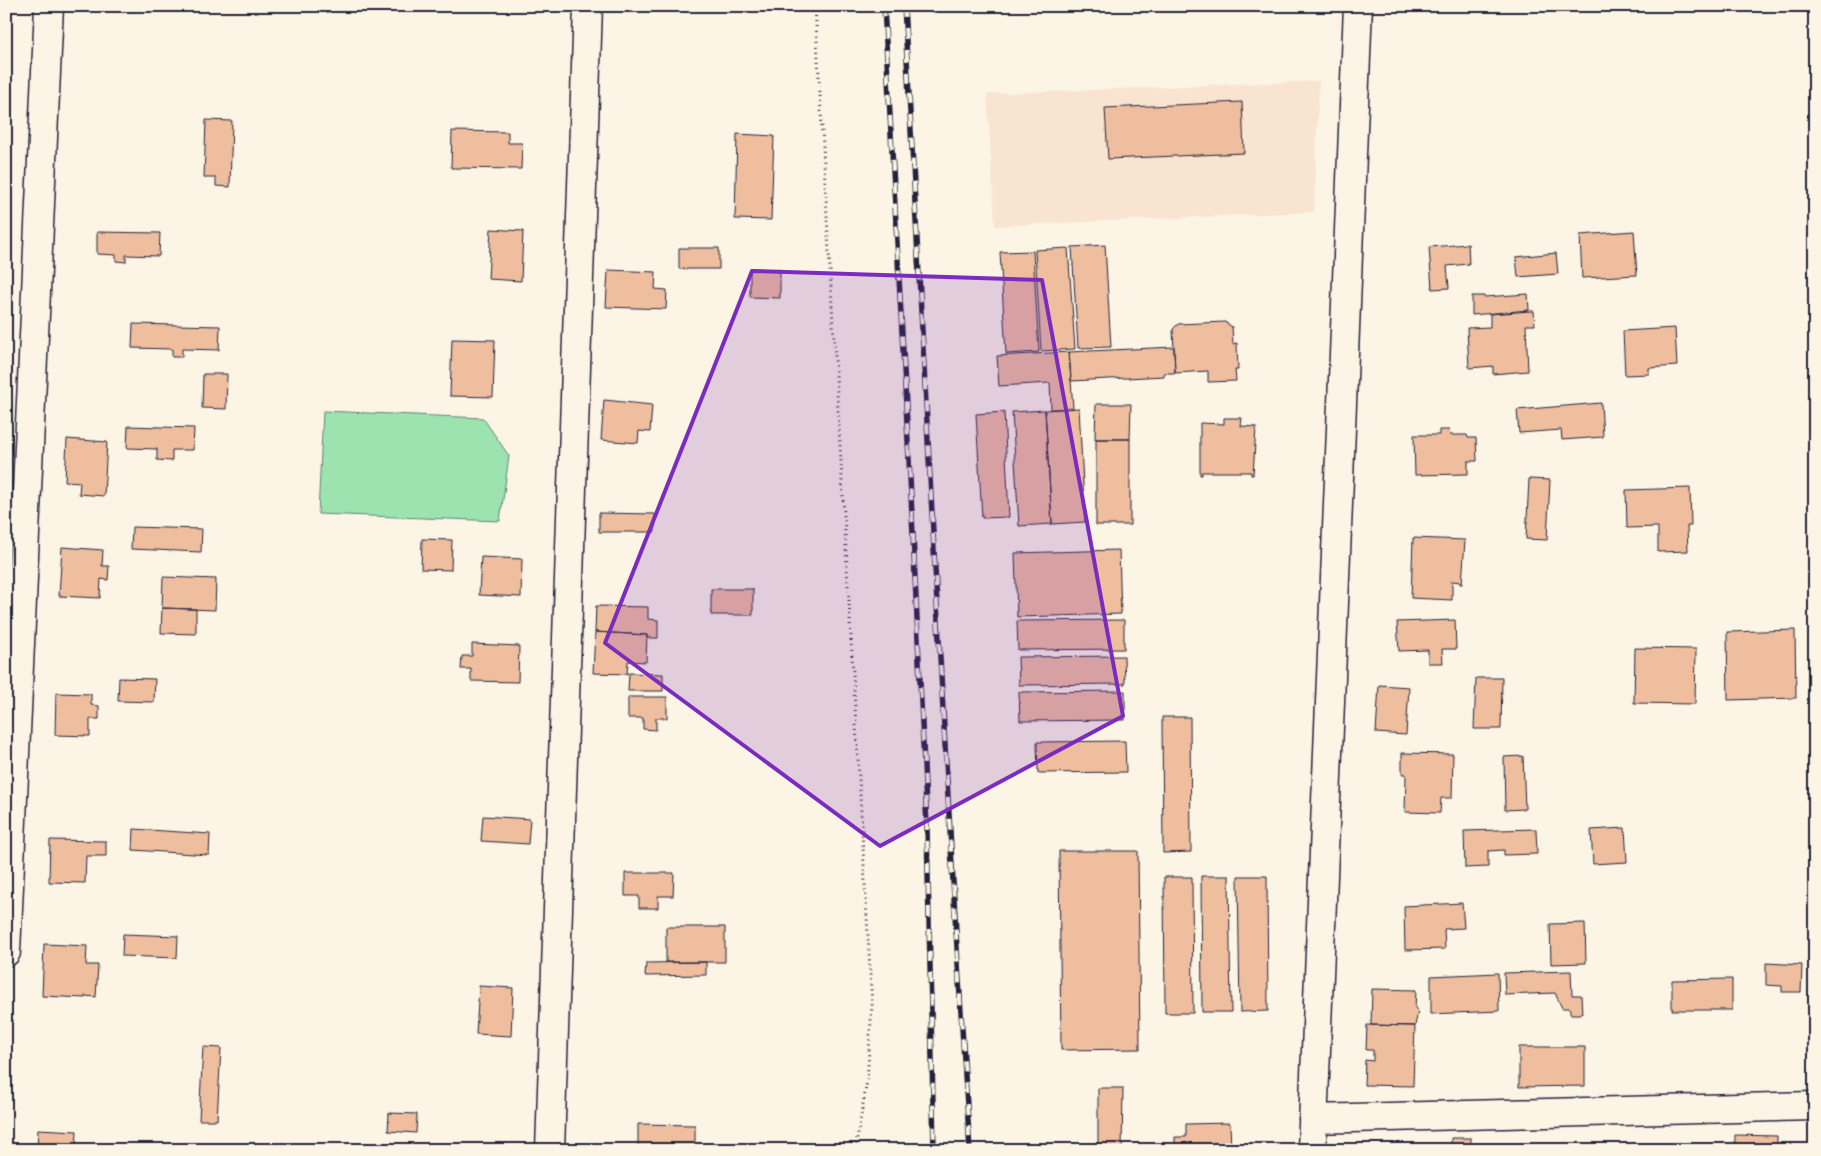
<svg xmlns="http://www.w3.org/2000/svg" width="1821" height="1156" font-family="'Patrick Hand',sans-serif">
	<rect width="100%" height="100%" fill="#fcf5e5"/>
	<filter id="ink" filterUnits="userSpaceOnUse"><feTurbulence type="fractalNoise" baseFrequency=".02" numOctaves="2"/><feDisplacementMap in="SourceGraphic" scale="10" xChannelSelector="R" yChannelSelector="G"/><feConvolveMatrix kernelMatrix="1 2 1 2 8 2 1 2 1" color-interpolation-filters="sRGB"/></filter>
	<g filter="url(#ink)">
		<path fill="#f8e4d0" d="M1319 81 1314 212 995 226 987 94Z"/>
		<path fill="#9ce3b0" stroke="#5f8276" d="M323 411 483 418 509 456 500 521 318 514Z"/>
		<path fill="#eebe9e" stroke="#22223b" d="M1242 102 1244 153 1108 159 1105 108Z
			M206 120 232 121 230 187 216 186V178H204Z
			M452 131 508 132V143H522L521 169 451 168Z
			M737 134 774 136 771 220 735 219Z
			M491 229 523 231 521 281 488 279Z
			M1634 231 1637 275 1582 278 1580 235Z
			M97 232 160 233 159 256 126 255V262L116 261V255L97 254Z
			M1468 244 1469 264 1447 266 1449 288 1432 289 1429 247Z
			M1105 245 1111 347 1078 348 1072 247Z
			M679 248H719V269H679Z
			M1068 248 1075 349 1041 351 1035 250Z
			M1033 251 1039 352 1006 354 1000 252Z
			M1556 253 1558 274 1518 277 1516 257Z
			M750 269 780 270V298L750 297Z
			M608 270 656 272 655 289 667 290 666 309 606 307Z
			M1528 294 1529 310 1472 315V296H1484V297Z
			M1530 311H1534L1535 325H1526L1528 371 1493 374V366L1469 368 1467 328 1490 327V314Z
			M1225 322 1232 327 1233 344 1237 343 1238 370H1235L1236 381 1208 382V371L1175 373 1173 329 1178 324Z
			M133 324 220 326 219 350 182 349V357H172V349L132 348Z
			M1675 328 1677 366 1649 368V374L1625 375 1623 331Z
			M452 339 495 340 493 397 450 396Z
			M1174 347 1175 373H1164V376L1071 381 1069 352Z
			M1069 352 1073 408 1051 409 1050 383 999 386 997 356Z
			M203 374H227L226 409 202 408Z
			M604 400 652 405 650 432 639 431 638 443 601 440Z
			M1601 403 1603 437 1562 440 1561 430 1519 433 1517 410Z
			M1096 404H1131L1130 439H1095Z
			M1079 408 1085 522 1052 524 1045 410Z
			M1045 410 1052 524 1019 526 1012 412Z
			M1004 412 1009 517 982 518 976 414Z
			M1224 418H1242L1241 426 1256 427 1253 475H1251V472H1202V475H1200V423L1224 424Z
			M128 426 194 428 193 450H172V461L157 460V449L127 448Z
			M1439 430H1449L1450 435H1467L1468 438H1476L1477 461H1468V474L1415 475 1414 435H1439Z
			M67 439 107 442 104 496 79 494 80 482 65 481Z
			M1096 439H1130V525H1096Z
			M1529 479 1550 480 1547 540 1526 539Z
			M1690 488 1691 526H1687L1688 551 1658 552V527L1627 528 1626 490Z
			M599 513 655 514V532H599Z
			M132 527 202 529 201 552 131 549Z
			M1413 538 1465 540 1462 584H1460V582L1452 581V600L1411 598Z
			M422 539 452 540 451 570 421 569Z
			M62 547 103 550 102 566H109L108 580 101 579 100 598 59 596Z
			M1119 550 1121 614 1017 617 1015 553Z
			M481 557 522 559 521 597 479 595Z
			M163 577 216 579 215 610 162 608Z
			M711 589H753V615H711Z
			M596 606 648 607V619L658 620V638H647V635L595 632Z
			M162 608 196 609V634L161 633Z
			M1124 620V649L1018 650 1017 621Z
			M1455 620 1456 649H1442L1443 663H1428V650L1399 651 1397 622Z
			M1795 630 1796 698 1728 700 1727 632Z
			M595 632 647 635 646 662 628 661 627 674 593 673Z
			M472 644 519 646 518 682 471 681V669H461L462 656H472Z
			M1635 648 1696 649 1695 704 1634 703Z
			M1124 656 1125 684 1019 685 1018 657Z
			M629 673 663 674V691H628Z
			M119 678 155 679 154 702 118 701Z
			M1476 678H1502L1501 729H1474Z
			M1379 685 1409 687 1406 735 1376 733Z
			M1125 691V720L1020 721 1019 692Z
			M56 693 91 694V705L99 706V719H90V736L55 735Z
			M628 697H667V718H656V730L643 729V718H628Z
			M1162 717H1190L1191 852 1163 853Z
			M1125 741 1126 772 1038 773 1037 742Z
			M1402 753 1453 754 1452 798H1441L1440 813 1405 812 1406 774H1402Z
			M1523 756 1525 809 1505 810 1504 757Z
			M483 816 530 819 528 844 481 841Z
			M1625 828 1627 862 1593 864 1591 830Z
			M134 829 210 834 209 855 133 850Z
			M1536 829 1537 854 1504 855V850L1488 851V867L1465 868 1464 831Z
			M50 840 106 841V856H86L85 883 49 882Z
			M1059 851H1138L1140 1049 1061 1050Z
			M625 873H674L673 896H658V908H639V896H625Z
			M1201 876H1229L1231 1012H1202Z
			M1238 876H1267L1268 1011 1240 1012Z
			M1164 877H1192L1193 1013H1165Z
			M1462 903 1464 928 1444 929 1445 949 1405 950 1404 906Z
			M1585 923 1586 963 1551 964 1550 924Z
			M666 927H725V962H666Z
			M123 934 178 936 177 958 122 956Z
			M44 944 87 946 86 965H98L96 997 85 996V998L42 996Z
			M706 962V975L645 976 646 963Z
			M1766 963 1802 965 1801 992H1782V986L1766 985Z
			M1571 971 1572 995H1581L1582 1014H1570V1008H1562L1555 993 1505 995 1504 973Z
			M1498 973 1499 1011 1431 1014V976Z
			M1732 979V1010H1672V980Z
			M479 986 513 988 511 1036 476 1034Z
			M1372 989 1416 990 1415 1008 1418 1011 1415 1026 1371 1025Z
			M1367 1025 1415 1026 1413 1086 1364 1085 1365 1060 1373 1061V1050H1366Z
			M203 1047 221 1048 217 1120H199Z
			M1519 1047H1585V1086L1519 1087Z
			M1098 1088H1123L1122 1150H1098Z
			M389 1113 417 1114 416 1133 388 1131Z
			M1230 1123 1231 1150H1175V1137H1186V1124Z
			M638 1124 695 1125V1150H638Z
			M38 1129 77 1131 76 1150H37Z
			M1735 1135 1777 1136V1150H1737V1147H1735Z
			M1451 1138H1471V1150H1451Z"/>
		<g fill="none" stroke-linecap="round" stroke-linejoin="round">
			<defs>
				<path id="minor" d="M6 952 49 6
					M1313 1119 1815 1106
					M550 1150 588 6
					M1312 1150 1358 6"/>
			</defs>
			<use href="#minor" stroke="#22223b" stroke-width="31"/>
			<path stroke="#22223b" stroke-width="3" stroke-dasharray="1 4" stroke-linecap="butt" d="M815 6 872 1005 867 1081 855 1150"/>
			<use href="#minor" stroke="#fcf5e5" stroke-width="28"/>
			<defs>
				<path id="rail" d="M884 6 912 514 927 827 934 1150
					M904 6C926 387 944 769 970 1150"/>
			</defs>
			<use href="#rail" stroke="#22223b" stroke-width="5.5"/>
			<use href="#rail" stroke="#fcf5e5" stroke-width="4" stroke-dasharray="11" stroke-linecap="butt"/>
		</g>
	</g>
	<path fill="#7b2cbf" fill-opacity="0.2" stroke="#7b2cbf" stroke-width="4" stroke-linejoin="round" d="M752 271 1042 280 1123 716 880 846 605 643Z"/>
	<rect width="1821" height="1156" fill="none" stroke="#fcf5e5" stroke-width="25"/>
	<rect x="12" y="12" width="1796" height="1131" fill="none" stroke="#22223b" stroke-width="2" filter="url(#ink)"/>
</svg>
